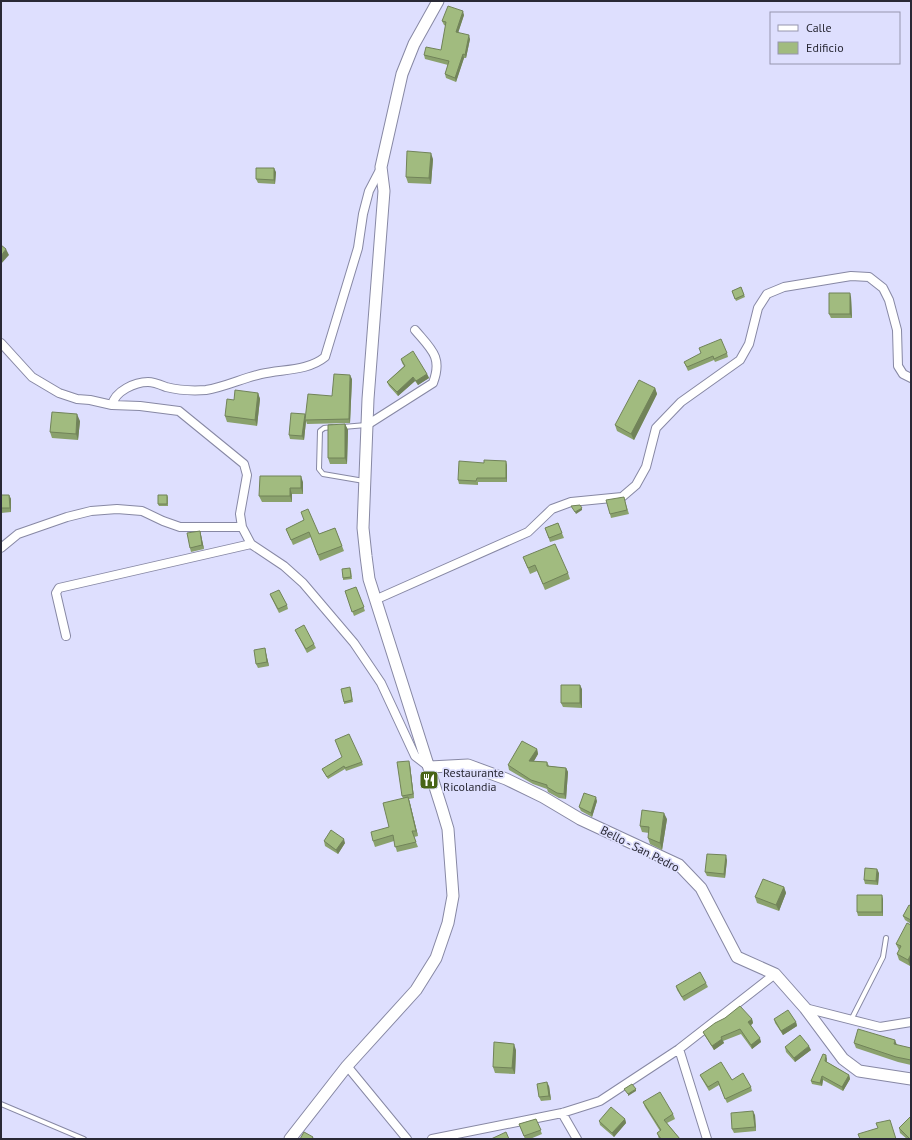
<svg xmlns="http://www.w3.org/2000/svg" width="912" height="1140" font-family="'PT Sans',sans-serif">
	<rect width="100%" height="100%" fill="#dedffe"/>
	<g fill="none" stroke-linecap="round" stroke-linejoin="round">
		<defs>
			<path id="service" d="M332 427 324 428 320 431 319 469 323 474 364 481
				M343 427 366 425
				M851 1020 883 957 886 938
				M1 1104 84 1139"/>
			<path id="minor" d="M1 343 32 377 59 393 77 399 90 400 112 405 140 406 179 411 244 464 247 475 240 514 242 527 251 544 284 566 303 583 354 643 381 683 415 756 428 766
				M112 405C115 391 135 382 148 382 154 382 161 385 166 387 178 390 193 391 206 390 225 387 243 378 261 374 283 369 308 371 325 357L358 248 363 214 369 191 381 168
				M367 425 433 383C443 357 431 349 415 330
				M1 548 18 534 67 517 91 511 117 509 142 511 163 521 180 527H242
				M377 599 528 532 552 509 571 502 622 497 636 485 646 467 656 428 681 402 740 360 749 344 758 308 767 294 784 287 851 276 869 277 883 288 889 300 897 330 898 366 903 374 911 378
				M66 636 56 593 59 588 251 544
				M805 1008 880 1027 911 1022
				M679 1049 707 1139
				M347 1066 407 1139
				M562 1113 577 1139
				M432 1139 562 1113 600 1101 679 1049 775 974"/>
			<path id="secondary" d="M430 767 468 765 506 779 543 797 580 819 679 865 701 888 737 957 775 974 805 1008 843 1059 859 1071 911 1079
				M290 1139 347 1066 416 990 436 958 448 923 453 896 448 829 442 809 369 579 366 556 363 528 368 399 384 191 381 167 402 74 414 44 438 1"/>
		</defs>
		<use href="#service" stroke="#8788a4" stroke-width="6"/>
		<use href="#minor" stroke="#8788a4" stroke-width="10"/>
		<use href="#secondary" stroke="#8788a4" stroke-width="13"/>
		<use href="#service" stroke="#fff" stroke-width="4"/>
		<use href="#minor" stroke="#fff" stroke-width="8"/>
		<use href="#secondary" stroke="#fff" stroke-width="11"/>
	</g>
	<path fill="#8aa16d" d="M464 15 458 33 470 39 466 58H464L456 82 446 78 445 74 448 65 425 59 424 55 441 50 446 26 444 25 442 21Z
		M433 159 431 184 408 183 406 177Z
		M276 172 275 184 258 183 256 179Z
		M741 287 745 297 736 301 732 291Z
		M851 297 852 318H831L829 314Z
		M727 353 728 357 715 362 714 360 688 371 684 362Z
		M401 359 427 374 429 378 418 385 415 381 398 396 389 386 387 382 404 366 402 363Z
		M352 379 350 423 307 424 306 421 304 440 290 439 289 435 305 417 332 396Z
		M655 388 657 394 634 440 617 431 615 425Z
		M258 393 260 399 257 426 227 422 225 416 234 400Z
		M80 421 78 440 52 438 50 432Z
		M345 424 348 430 347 464H330L328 458Z
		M507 465V482H478V485L459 484 458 480Z
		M303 482V494H292V502H262L259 496Z
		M1 495H9L11 499V512L1 513Z
		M167 495 168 497V506H159L158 504Z
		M625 501 629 514 611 518 610 514Z
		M304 520 319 534 335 528 344 551 320 561 311 537 293 545 286 529Z
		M558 523 564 538 550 542 545 528Z
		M200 531 201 535 204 549 191 552 190 548Z
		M523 557 568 573 570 579 545 590 537 571 530 574Z
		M351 570 352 579 343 580V578Z
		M356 587 365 611 354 616 345 591Z
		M270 595 287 605 288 609 279 613Z
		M295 630 314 644 316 648 307 653 297 634Z
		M265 648 266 653 269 666 258 668 256 664Z
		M351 689 353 702 344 704V702Z
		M582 689V708L563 707 561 703Z
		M537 749 538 754 534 761 547 762 549 766 566 768 568 772 566 799 559 798 548 792 547 789 533 784 509 770 508 765Z
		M362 762 363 765 346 771 345 769 328 779 322 769Z
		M410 765 414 798 409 799 418 836 414 837 418 847 397 852 394 841 375 847 373 841 389 827 403 798 402 796Z
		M597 801 592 817 581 811 579 807Z
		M667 819 662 850 650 844 648 838 649 833 642 832 640 826Z
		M324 841 345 843 338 854 325 846Z
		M727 860 725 878 707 876 705 872Z
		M879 873 878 885 865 884 864 880Z
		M784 887 786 893 779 911 757 903 755 897Z
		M883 899V916H858L857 912Z
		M911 906V924L905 920 903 916Z
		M911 925 910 966 899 960 897 954 899 950 896 944Z
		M706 983 708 987 684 1001 677 990 676 986Z
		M752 1019 753 1023 751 1025 761 1042 752 1049 741 1034 723 1041 724 1043 714 1050 705 1036 703 1032Z
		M774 1019 796 1022 797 1026 783 1035 775 1023Z
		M854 1043 911 1048V1065L898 1062 856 1048Z
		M785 1047 811 1050 795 1062 786 1052Z
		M516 1050 515 1074 495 1073 493 1067Z
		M827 1059V1062L849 1075 850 1079 843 1091 823 1080 822 1086 812 1084 811 1081Z
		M700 1075 732 1080 751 1087 752 1091 727 1103 719 1085 709 1091 702 1079Z
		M549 1086 551 1100 541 1101 539 1097Z
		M643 1102 673 1114 675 1119 667 1123 680 1139H659L657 1133 660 1131 645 1107Z
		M755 1115 756 1131 734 1133 732 1129Z
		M536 1119 542 1134 530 1139H525L519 1124Z
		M625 1119 626 1123 614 1137 600 1125 599 1121Z
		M899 1128 911 1139H907L900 1133Z"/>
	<path fill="#718359" d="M463 11 464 15 457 36 456 32Z
		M469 35 470 39 466 58 465 55Z
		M463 54 464 58 456 82 455 78Z
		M431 153 433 159 431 184 429 178Z
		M274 168 276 172 275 184 274 180Z
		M6 249 9 255 1 264V256Z
		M850 293 851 297 852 318 850 314Z
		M427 374 429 378 418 385 416 381Z
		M350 375 352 379 350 423 349 419Z
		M413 377 415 381 398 396 397 392Z
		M655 388 657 394 634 440 631 434Z
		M258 393 260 399 257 426 255 420Z
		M77 414 80 421 78 440 76 434Z
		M305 414 306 418 305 420 306 421 304 440 302 436Z
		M345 424 348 430 347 464 345 458Z
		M506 461 507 465V482L506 478Z
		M301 476 303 482V494L301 488Z
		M290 488 292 494V502L290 496Z
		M9 495 11 499V512L10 508Z
		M582 508V510L576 514 575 512Z
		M200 531 201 535 204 549 202 545Z
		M265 648 266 653 269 666 267 662Z
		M580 685 582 689V708L580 703Z
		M537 749 538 754 531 766 529 761Z
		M409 761 410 765 414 798 413 794Z
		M566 768 568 772 566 799 564 794Z
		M408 797 410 803 418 836 416 831Z
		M596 797 597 801 592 817 591 813Z
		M664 813 667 819 662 850 660 843Z
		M344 839 345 843 338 854 336 850Z
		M726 855 727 860 725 878 724 874Z
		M877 869 879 873 878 885 876 881Z
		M784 887 786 893 779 911 776 905Z
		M882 895 883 899V916L882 912Z
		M911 954V964L910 966 908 960Z
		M752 1019 753 1023 750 1026 748 1022Z
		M796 1022 797 1026 783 1035 781 1031Z
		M760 1038 761 1042 752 1049 751 1045Z
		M722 1039 724 1043 714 1050 712 1046Z
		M895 1040 897 1045 894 1044Z
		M514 1044 516 1050 515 1074 512 1068Z
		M809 1046 811 1050 795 1062 794 1058Z
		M826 1055 827 1059 826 1064 825 1061Z
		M849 1075 850 1079 843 1091 842 1087Z
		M822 1076 823 1080 822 1086 820 1083Z
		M547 1082 549 1086 551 1100 549 1096Z
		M636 1089V1091L628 1096V1094Z
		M753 1111 755 1115 756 1131 755 1127Z
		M625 1119 626 1123 614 1137 612 1133Z"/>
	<path fill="#a1bb7f" stroke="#718359" d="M448 6 463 11 456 32 469 35 465 55 463 54 455 78 445 74 449 61 424 55 426 47 441 50 446 22 442 21Z
		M407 151 431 153 429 178 406 177Z
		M256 168H274V180L256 179Z
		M1 245 6 249 1 256Z
		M741 287 744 295 735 299 732 291Z
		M829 293H850V314H829Z
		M721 339 727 353 714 359 713 356 687 367 684 362 701 353 699 348Z
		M413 351 427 374 416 381 413 377 397 392 387 382 405 366 401 359Z
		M334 374 350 375 349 419 305 420 308 394 332 396Z
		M639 380 655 388 631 434 615 425Z
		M235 390 258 393 255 420 225 416 227 399 234 400Z
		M52 412 77 414 76 434 50 432Z
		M291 413 305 414 302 436 289 435Z
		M345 424V458H328V425Z
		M484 460 506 461V478H477L476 481 458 480 459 461 484 463Z
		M260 476H301V488H290V496H259Z
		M1 495H9L10 508H1Z
		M158 495H167V504H158Z
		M624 497 627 510 610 514 606 500Z
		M580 505 582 508 575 512 571 506Z
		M308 509 319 534 335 528 342 546 318 555 309 532 291 540 286 529 304 520 301 512Z
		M558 523 562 533 549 538 545 528Z
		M200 531 202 545 190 548 187 533Z
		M555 544 568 573 543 584 535 565 528 568 523 557Z
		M350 568 351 577 343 578 342 569Z
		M356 587 364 607 352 612 345 591Z
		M279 590 287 605 278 609 270 594Z
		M304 625 314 644 306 649 295 630Z
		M265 648 267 662 256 664 254 650Z
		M561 685H580V703H561Z
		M350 687 352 700 344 702 341 689Z
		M349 734 362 762 345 768 344 766 327 777 322 769 342 757 335 740Z
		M522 741 537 749 529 761 547 762V766L566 768 564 794 557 793 547 787V785L531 780 508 765Z
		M409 761 413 794 402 796 397 762Z
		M584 793 596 797 591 813 579 807Z
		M408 797 416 831H412L416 842 395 847 393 835 373 841 371 832 389 827 383 803Z
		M642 810 664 813 660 843 648 838 649 827 640 826Z
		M331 830 344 839 336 850 324 841Z
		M707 854 726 855 724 874 705 872Z
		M865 868 877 869 876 881 864 880Z
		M763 879 784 887 776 905 755 897Z
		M857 895H882V912H857Z
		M909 905 911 906V920L903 916Z
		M907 923 911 925V954L908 960 897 954 901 946 896 944Z
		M700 972 706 983 682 997 676 986Z
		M740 1006 752 1019 748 1022 760 1038 751 1045 740 1029 721 1037 722 1039 712 1046 703 1032 715 1023 725 1018Z
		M788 1010 796 1022 781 1031 774 1019Z
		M858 1029 895 1040 894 1044 911 1048V1060L896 1057 854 1043Z
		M800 1035 809 1046 794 1058 785 1047Z
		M494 1042 514 1044 512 1068 493 1067Z
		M823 1054 826 1055 825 1061 849 1075 842 1087 822 1076 820 1083 811 1081Z
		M721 1062 732 1080 743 1073 751 1087 725 1099 718 1081 708 1087 700 1075Z
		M547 1082 549 1096 539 1097 537 1084Z
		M632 1084 636 1089 628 1094 624 1089Z
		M660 1092 673 1114 664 1120 680 1139H661L657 1133 661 1130 643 1102Z
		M611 1107 625 1119 612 1133 599 1121Z
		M753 1111 755 1127 732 1129 731 1113Z
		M911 1116V1139H910L899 1128Z
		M536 1119 541 1130 524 1136 519 1124Z
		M890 1120 896 1139H860L858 1134 878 1128 876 1123Z
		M304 1132 313 1137 312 1139H300Z
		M506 1132 509 1139H491Z"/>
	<defs>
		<symbol id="restaurant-square" viewBox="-11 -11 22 22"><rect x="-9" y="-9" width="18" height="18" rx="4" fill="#486417" stroke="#dedffe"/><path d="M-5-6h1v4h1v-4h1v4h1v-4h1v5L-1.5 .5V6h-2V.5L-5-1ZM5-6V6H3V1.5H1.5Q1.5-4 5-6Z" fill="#fff"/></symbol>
	</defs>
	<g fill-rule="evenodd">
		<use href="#restaurant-square" x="418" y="769" width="22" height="22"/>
	</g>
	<g text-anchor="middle" stroke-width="3.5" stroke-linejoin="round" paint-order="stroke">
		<g font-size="12" fill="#292935" stroke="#dedffe" text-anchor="start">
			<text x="443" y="777">Restaurante<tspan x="443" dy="14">Ricolandia</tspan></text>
		</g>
		<g font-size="12" fill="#292935" stroke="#dedffe">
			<text transform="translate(640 849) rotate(27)" y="4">Bello - San Pedro</text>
		</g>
	</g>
	<rect width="912" height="1140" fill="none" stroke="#292935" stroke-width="4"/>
	<rect x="770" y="12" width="130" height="52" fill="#dedffe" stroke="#9696ae"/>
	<rect x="778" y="25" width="20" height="6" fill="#ffffff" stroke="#9696ae"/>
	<text x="806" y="32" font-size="12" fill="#292935">Calle</text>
	<rect x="778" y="42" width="20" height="12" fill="#a1bb7f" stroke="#9696ae"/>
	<text x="806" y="52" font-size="12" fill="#292935">Edificio</text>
</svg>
